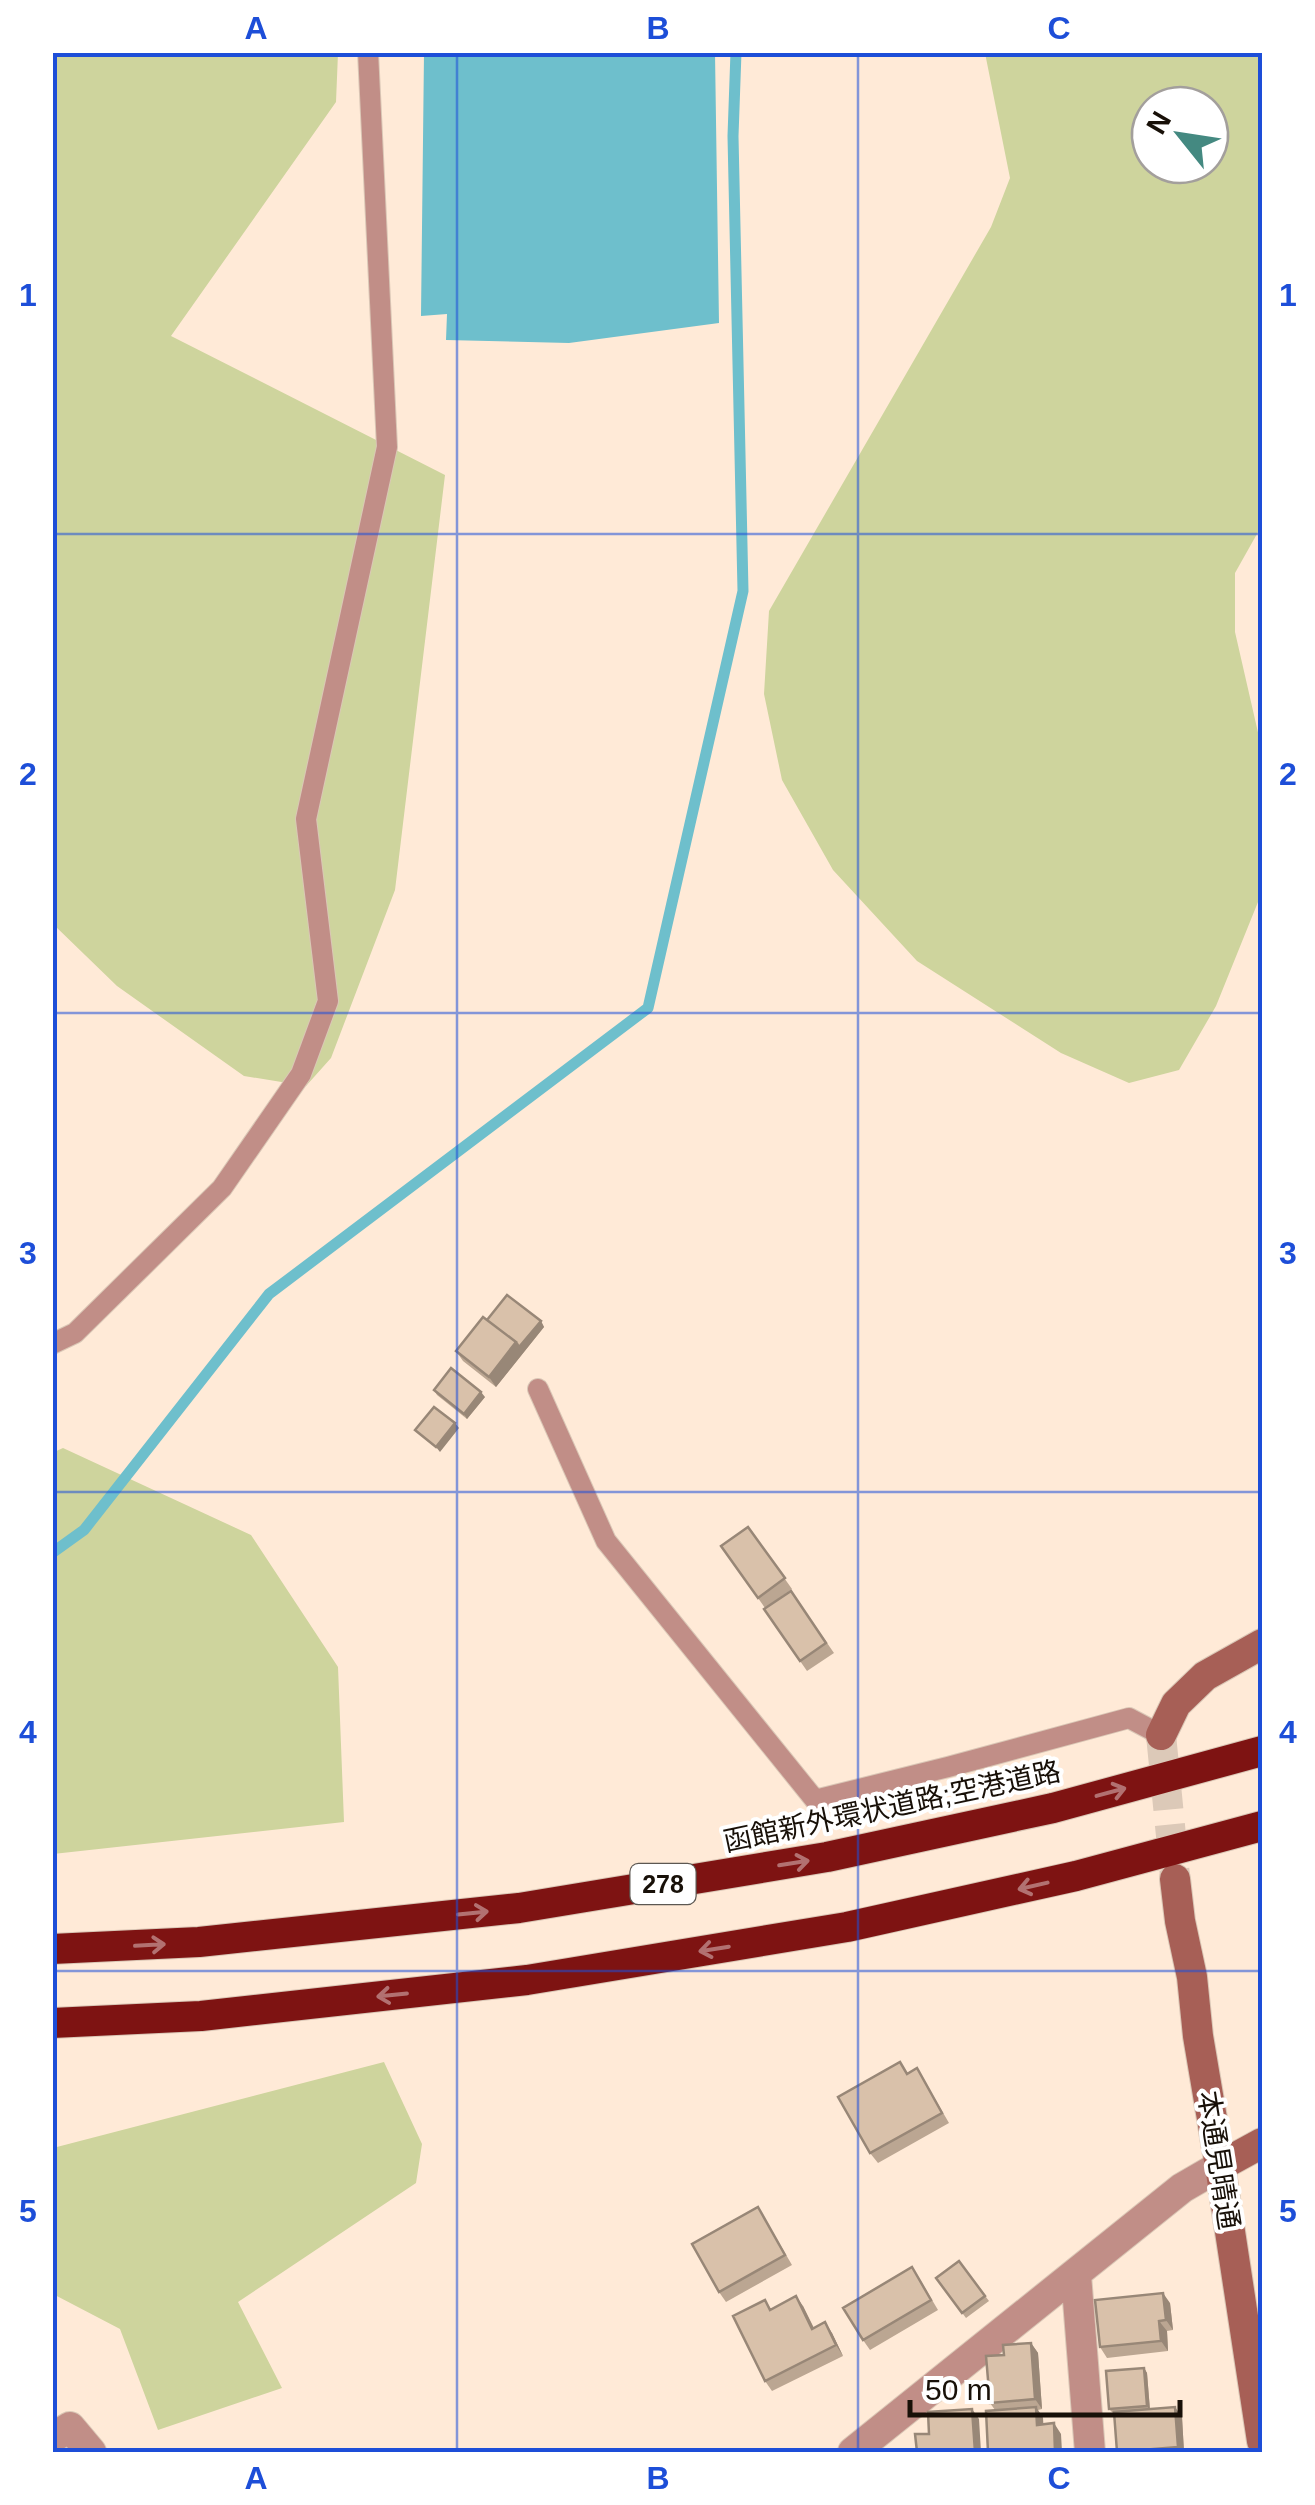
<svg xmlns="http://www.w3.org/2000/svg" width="1315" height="2505" font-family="Helvetica,'Noto Sans JP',sans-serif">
	<rect width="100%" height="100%" fill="#ffead7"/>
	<path fill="#ced49d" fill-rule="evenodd" d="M52 53H338L336 102 171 336 445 475 395 890 331 1058 306 1086 244 1076 117 986 53 924Z
		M985 53H1262V525L1235 573V632L1262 750V867L1258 902 1216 1006 1179 1070 1129 1083 1061 1053 917 961 833 870 782 780 764 694 769 611 991 227 1010 178ZM1150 105H1210V165H1150Z
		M63 1448 251 1535 338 1667 344 1822 53 1854 52 1453Z
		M384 2062 422 2144 416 2183 238 2302 282 2388 158 2430 120 2329 53 2294V2148Z"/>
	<path fill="#6ebfcc" d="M424 53H715L719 323 569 343 446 340 447 314 421 316Z"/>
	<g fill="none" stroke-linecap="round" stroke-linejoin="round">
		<path stroke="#6ebfcc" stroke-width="11" d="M52 1553 84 1530 269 1294 648 1008 743 591 733 136 736 52"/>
		<path stroke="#dcc9b8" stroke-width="30" stroke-dasharray="30 15" stroke-linecap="butt" d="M1161 1735 1175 1876"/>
		<defs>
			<path id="lane" d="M52 1344 75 1333 222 1188 301 1074 328 1001 306 819 387 447 368 52
				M538 1389 606 1541 815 1800 948 1767 1129 1718 1161 1735"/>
			<path id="street" d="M1076 2275 1090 2452
				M52 2438 70 2427 91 2452
				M853 2452 1182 2188 1220 2166"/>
			<path id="secondary" d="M1161 1735 1176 1704 1205 1676 1262 1644
				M1175 1879 1180 1921 1192 1977 1198 2036 1220 2166 1262 2441
				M1220 2166 1262 2143"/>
			<path id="highway" d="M52 1949 199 1942 519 1908 827 1857 1053 1808 1262 1751
				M52 2023 201 2016 527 1980 847 1927 1076 1876 1262 1826"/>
		</defs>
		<use href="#lane" stroke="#dac7b6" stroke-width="22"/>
		<use href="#street" stroke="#dac7b6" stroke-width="32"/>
		<use href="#secondary" stroke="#dac7b6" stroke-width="32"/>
		<use href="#highway" stroke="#dac7b6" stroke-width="32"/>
		<use href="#lane" stroke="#c18e87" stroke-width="20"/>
		<use href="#street" stroke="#c18e87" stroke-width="30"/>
		<use href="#secondary" stroke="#a75f56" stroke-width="30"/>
		<use href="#highway" stroke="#7e1312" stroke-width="30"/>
	</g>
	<path fill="#bba692" d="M487 1320 541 1321 544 1327 496 1387 463 1361 456 1351Z
		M434 1390 485 1397 467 1419 437 1395Z
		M748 1527 792 1589 765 1608 721 1546Z
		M791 1591 834 1653 807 1671 764 1609Z
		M917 2068 949 2123 878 2163 870 2153 908 2074Z
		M758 2207 792 2265 726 2302 719 2292Z
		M959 2261 989 2301 966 2318 936 2278Z
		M919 2278 938 2310 870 2350 863 2340Z
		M765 2300 771 2309 803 2306 814 2328 832 2333 843 2356 772 2391 765 2381Z
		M1170 2303 1173 2330 1167 2331 1168 2351 1107 2358 1100 2347Z
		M1031 2343 1038 2353 1042 2409 1038 2410 1043 2418V2424L1061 2434 995 2410 990 2403 1004 2355Z
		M1144 2368 1147 2373 1150 2409 1182 2417 1184 2452H1117L1114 2414 1109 2409Z"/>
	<path fill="#988777" d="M541 1321 544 1327 496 1387 489 1377 516 1342Z
		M481 1392 485 1397 467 1419 464 1414Z
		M455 1423 459 1428 440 1452 436 1447Z
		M1163 2293 1170 2303 1173 2330 1166 2320Z
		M796 2296 803 2306 819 2339 812 2329Z
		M1159 2321 1167 2331 1168 2351 1161 2341Z
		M825 2322 832 2333 843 2356 836 2345Z
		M1031 2343 1038 2353 1042 2409 1035 2399Z
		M1144 2368 1147 2373 1150 2411 1147 2406Z
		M1036 2407 1043 2418 1044 2435 1037 2425Z
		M1175 2407 1182 2417 1184 2452H1181L1178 2447Z
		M972 2409 979 2419 981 2452H975Z
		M1054 2423 1061 2434 1062 2452H1055Z"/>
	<path fill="#d9c1aa" stroke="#988777" stroke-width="2.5" d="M507 1295 541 1321 519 1347 516 1342 487 1320Z
		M483 1317 516 1342 489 1377 456 1351Z
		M451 1368 481 1392 464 1414 434 1390Z
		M434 1407 455 1423 436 1447 415 1430Z
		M748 1527 785 1578 758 1598 721 1546Z
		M791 1591 826 1643 800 1661 764 1609Z
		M900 2062 907 2074 917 2068 942 2113 870 2153 838 2097Z
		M758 2207 785 2255 719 2292 692 2244Z
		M959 2261 985 2296 962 2313 936 2278Z
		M912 2267 931 2300 863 2340 843 2308Z
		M1163 2293 1166 2320 1159 2321 1161 2341 1100 2347 1095 2300Z
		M796 2296 812 2329 825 2322 836 2345 765 2381 733 2316 765 2300 770 2310Z
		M1031 2343 1035 2399 990 2403 986 2356 1004 2355 1003 2345Z
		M1144 2368 1147 2406 1109 2409 1106 2371Z
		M1036 2407 1037 2425 1054 2423 1055 2452H988L986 2411Z
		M1175 2407 1178 2447 1117 2452 1114 2412Z
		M972 2409 975 2452H917L915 2434H929L928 2412Z"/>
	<defs><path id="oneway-shaft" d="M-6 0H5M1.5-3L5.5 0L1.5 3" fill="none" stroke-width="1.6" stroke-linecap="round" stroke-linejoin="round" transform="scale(2.5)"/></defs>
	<g stroke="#b27171">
		<use href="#oneway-shaft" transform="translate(1111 1792) rotate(-15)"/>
		<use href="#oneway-shaft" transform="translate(794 1863) rotate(-9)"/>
		<use href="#oneway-shaft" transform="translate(1033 1886) rotate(167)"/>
		<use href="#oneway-shaft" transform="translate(473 1913) rotate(-6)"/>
		<use href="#oneway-shaft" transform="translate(150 1945) rotate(-3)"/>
		<use href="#oneway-shaft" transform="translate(714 1949) rotate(171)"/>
		<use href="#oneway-shaft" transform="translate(392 1995) rotate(174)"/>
	</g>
	<path fill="none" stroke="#1d4ed8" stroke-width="2.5" stroke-opacity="0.55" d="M457 52V2452M858 52V2452M52 534H1262M52 1013H1262M52 1492H1262M52 1971H1262"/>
	<g text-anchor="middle" stroke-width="8" stroke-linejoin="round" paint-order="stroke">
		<rect fill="#fff" stroke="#5d5852" stroke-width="2.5" x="630.5" y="1864" width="65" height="40" rx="8"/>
		<g font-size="25" font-weight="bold" fill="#181008">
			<text x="663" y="1893">278</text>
		</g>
		<g font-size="28" fill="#181008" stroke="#fff">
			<text transform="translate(892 1806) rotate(-12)" y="10">函館新外環状道路;空港道路</text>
			<text transform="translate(1219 2160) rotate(81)" y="10">本通見晴通</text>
		</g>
	</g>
	<rect width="1315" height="2505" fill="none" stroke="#ffffff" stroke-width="110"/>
	<g transform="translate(1180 135) rotate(300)"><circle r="48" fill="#ffffff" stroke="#a39f9c" stroke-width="2.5"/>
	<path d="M0-8L18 38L0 25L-18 38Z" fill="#448981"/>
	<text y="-15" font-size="28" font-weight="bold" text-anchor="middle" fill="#181008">N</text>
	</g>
	<path d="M910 2400v15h270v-15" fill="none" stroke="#181008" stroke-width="5"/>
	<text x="925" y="2400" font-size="30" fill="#181008" stroke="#ffffff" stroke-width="8" paint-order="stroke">50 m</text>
	<rect x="55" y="55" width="1205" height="2395" fill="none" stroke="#1d4ed8" stroke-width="4"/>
	<g font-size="32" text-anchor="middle" font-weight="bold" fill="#1d4ed8">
		<text x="256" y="39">A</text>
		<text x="658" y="39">B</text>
		<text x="1059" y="39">C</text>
		<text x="28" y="306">1</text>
		<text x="1288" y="306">1</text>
		<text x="28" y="785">2</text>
		<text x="1288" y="785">2</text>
		<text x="28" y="1264">3</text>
		<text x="1288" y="1264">3</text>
		<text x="28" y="1743">4</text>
		<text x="1288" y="1743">4</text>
		<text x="28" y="2222">5</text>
		<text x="1288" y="2222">5</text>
		<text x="256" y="2489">A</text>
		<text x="658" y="2489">B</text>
		<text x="1059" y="2489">C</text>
	</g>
</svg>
